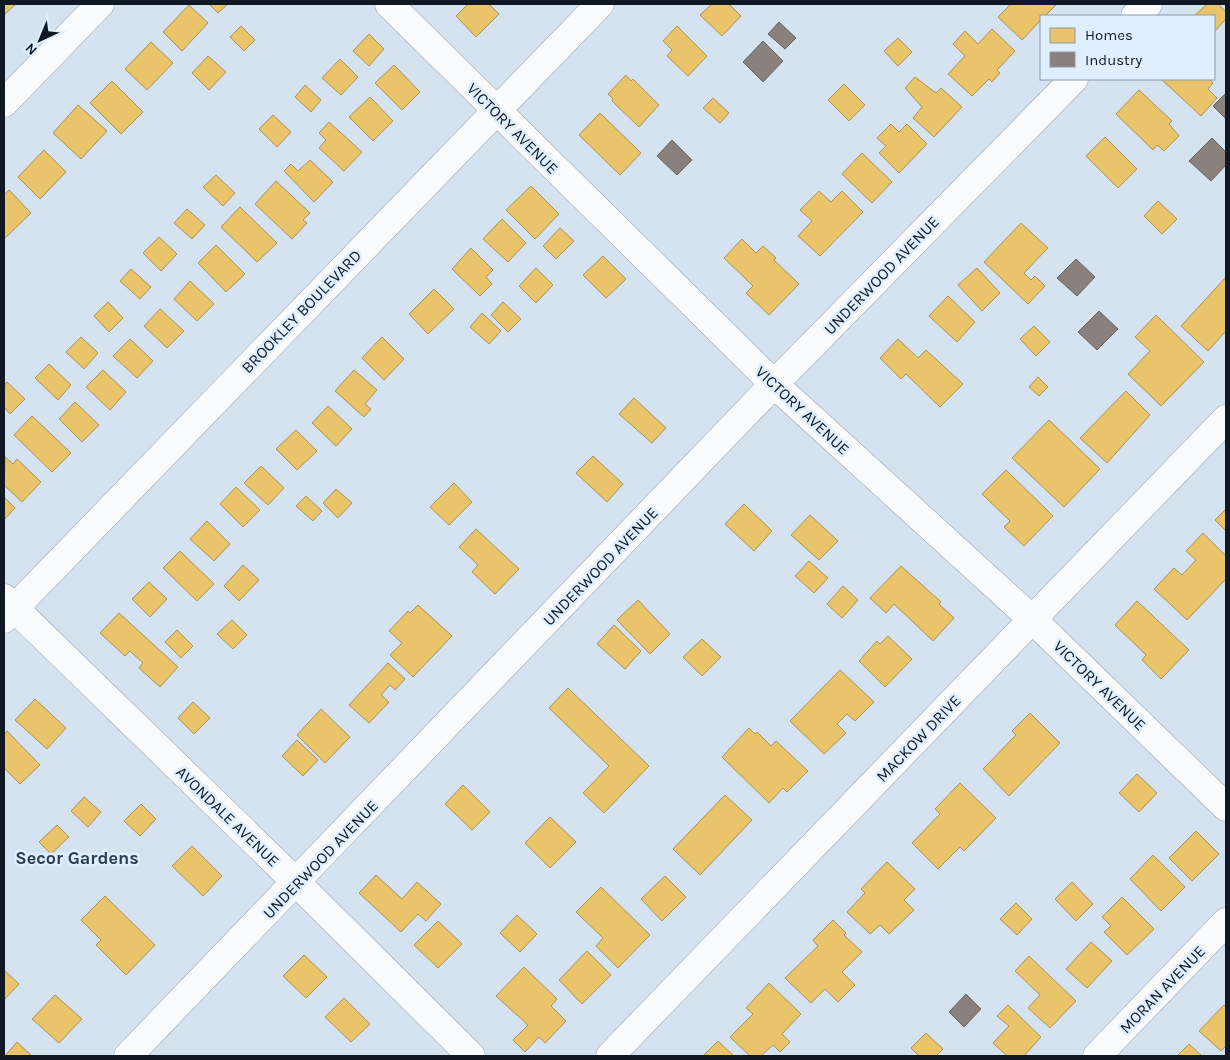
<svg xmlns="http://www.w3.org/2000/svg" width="1230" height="1060" font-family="Karla,sans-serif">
	<rect width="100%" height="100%" fill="#d5e3f1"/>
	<path fill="#e9c46a" stroke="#a89155" d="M4 4H16L4 15Z
		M209 4H228L218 13Z
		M468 4H489L499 14 476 37 456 16Z
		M712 4H729L741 16 722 36 700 15Z
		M1011 4H1057L1045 16H1041V20L1022 40 998 17Z
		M1207 4H1218L1226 12V19L1214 32V16H1194Z
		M189 5 208 23 182 51 163 32Z
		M241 26 255 40 244 51 230 37Z
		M677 26 707 56 688 76 667 56 672 50 663 41Z
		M992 29 1015 51 997 70 1000 73 992 82 989 79 972 96 948 74 965 56 953 44 965 31 978 44Z
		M369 34 384 49 369 66 353 51Z
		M898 38 912 52 898 66 884 51Z
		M151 42 173 63 147 90 125 69Z
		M208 56 226 72 209 90 192 73Z
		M340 59 358 77 341 95 322 78Z
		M394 65 420 92 402 110 375 83Z
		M626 75 631 81 633 79 659 105 639 127 612 101 613 99 608 94Z
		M915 77 936 93 941 88 962 107 934 137 913 118 922 107 905 88Z
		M1161 79H1209L1213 83 1208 89 1217 98 1201 116Z
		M112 81 143 112 121 134 90 103Z
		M844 84 865 105 849 121 828 100Z
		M305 85 321 100 311 112 295 97Z
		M1139 90 1172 121 1169 124 1179 136 1164 151 1157 145 1153 150 1116 114Z
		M370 97 393 121 373 141 349 117Z
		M713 98 729 113 720 123 703 108Z
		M78 105 107 131 81 159 53 133Z
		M600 113 641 153 620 175 579 135Z
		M273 115 291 132 277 147 259 129Z
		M329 122 362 152 344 171 319 148 326 140 319 133Z
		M891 124 899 132 907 124 927 144 899 173 879 153 886 146 877 138Z
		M1105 137 1137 169 1118 188 1086 156Z
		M44 150 66 172 40 199 18 177Z
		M862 153 892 182 872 203 842 174Z
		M310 160 333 182 314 202 284 171 291 164 298 171Z
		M216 175 235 193 223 206 203 187Z
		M276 181 310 213 303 220 307 223 292 239 255 204Z
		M531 186 559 214 535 239 506 210Z
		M9 190 31 213 4 239V195Z
		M819 191 831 202 842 191 863 212 820 256 798 236 812 221 800 210Z
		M1158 201 1177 219 1162 234 1144 216Z
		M240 207 277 243 257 262 221 227Z
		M187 209 205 225 192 239 174 223Z
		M502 219 526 243 508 262 483 239Z
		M1021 223 1048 248 1024 273 1031 280 1035 276 1045 286 1028 304 984 262Z
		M560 228 574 241 556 259 543 246Z
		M159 237 177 254 161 271 143 253Z
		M742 239 756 253 763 246 776 258 774 260 799 284 769 315 746 293 753 286 724 258Z
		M216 245 245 274 226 292 198 263Z
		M471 248 493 270 486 277 492 284 480 296 452 269Z
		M603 256 626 279 606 298 583 275Z
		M536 268 553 285 536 303 519 286Z
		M977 268 1000 293 982 311 958 285Z
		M131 269 151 287 140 299 120 281Z
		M1226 277V331L1208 351 1181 326Z
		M190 281 214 304 197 321 174 299Z
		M434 289 454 309 428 334 409 314Z
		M948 296 975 322 957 342 929 316Z
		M108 302 123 318 109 332 94 316Z
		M503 302 521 319 508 332 491 315Z
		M160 309 184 331 167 348 144 326Z
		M482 313 501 331 489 344 470 327Z
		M1156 315 1204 362 1161 406 1128 374 1150 351 1135 337Z
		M1034 326 1050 342 1036 356 1020 339Z
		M81 337 98 353 84 369 66 352Z
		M382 337 404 359 384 380 362 358Z
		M130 339 153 361 137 378 113 356Z
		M898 339 918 358 926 350 963 384 940 407 906 374 901 379 880 358Z
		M49 364 71 385 58 400 35 378Z
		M103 370 126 392 110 410 86 387Z
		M354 370 377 390 365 404 371 409 364 417 335 391Z
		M1038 377 1048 387 1039 396 1029 387Z
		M7 382 25 399 10 414 4 407V386Z
		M1126 391 1150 415 1107 463 1080 438Z
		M634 398 666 428 652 443 619 414Z
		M75 402 99 425 82 442 59 419Z
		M328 406 352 429 336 446 312 423Z
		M32 416 71 453 52 472 14 435Z
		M1049 420 1100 469 1064 507 1012 458Z
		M296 430 317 451 297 470 276 449Z
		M593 456 623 484 607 502 576 473Z
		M5 457 13 464 17 459 41 482 22 502 4 485Z
		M261 466 284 488 268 505 244 483Z
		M1006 470 1053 516 1024 546 1004 527 1010 521 982 494Z
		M454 483 472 502 449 525 430 507Z
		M236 487 260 510 243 527 220 504Z
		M336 489 352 503 338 518 323 503Z
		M306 496 322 511 313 521 296 506Z
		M4 497 15 508 4 520Z
		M744 504 772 531 754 551 725 524Z
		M1226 509V531L1215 520Z
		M810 515 838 541 819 560 791 535Z
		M207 521 230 544 214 561 190 539Z
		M476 529 519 569 495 594 472 572 478 565 459 547Z
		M1203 533 1226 556V579L1187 620 1154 589 1174 568 1182 575 1196 560 1186 551Z
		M180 551 214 584 197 601 163 568Z
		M809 561 828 578 814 593 795 576Z
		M243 565 259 580 239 601 224 586Z
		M901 566 941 602 939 604 954 618 933 641 894 604 886 613 870 598Z
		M149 582 167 599 150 617 132 599Z
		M843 586 858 600 842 618 827 604Z
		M638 600 670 634 650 654 617 620Z
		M1137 601 1189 650 1161 679 1142 660 1146 655 1115 625Z
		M418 605 452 636 413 677 390 655 402 643 389 631 408 611 410 613Z
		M119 613 178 667 160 687 139 668 143 663 130 651 125 656 100 633Z
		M232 620 247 635 233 649 217 634Z
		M614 625 641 651 625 669 597 644Z
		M177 630 193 646 181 658 165 642Z
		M888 636 912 659 885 687 859 661 877 641 880 644Z
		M702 639 721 657 702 676 683 657Z
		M388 663 405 679 395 690 390 685 381 695 389 702 369 723 349 705Z
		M840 670 874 702 855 721 847 714 837 724 846 733 824 754 790 721Z
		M568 688 649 766 604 813 583 793 609 766 549 708Z
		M35 699 66 728 47 749 15 720Z
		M193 702 210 718 194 734 178 718Z
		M321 709 350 737 325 763 297 735Z
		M1030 713 1060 743 1009 796 983 769 1016 735 1012 731Z
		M749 728 755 734 757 732 771 746 776 741 808 771 787 792 783 788 769 803 722 757Z
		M7 731 40 765 20 784 4 768V734Z
		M297 740 318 760 303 776 282 756Z
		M1137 774 1157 793 1139 812 1119 793Z
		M960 783 996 818 964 851 960 847 938 869 912 843 940 814 935 809Z
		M463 785 490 812 472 830 445 804Z
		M725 795 752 820 700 875 673 849Z
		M84 797 101 812 88 827 71 811Z
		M141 804 156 819 140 836 124 821Z
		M550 817 576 842 550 868 525 843Z
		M57 825 69 837 51 854 39 842Z
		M1196 831 1219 854 1192 881 1169 858Z
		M192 846 222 876 203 896 172 866Z
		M1153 855 1185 887 1161 911 1130 879Z
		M887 862 915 889 904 900 914 910 889 934 880 925 870 934 847 912 865 893 861 889Z
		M376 875 402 899 417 882 441 904 426 921 418 914 401 932 359 893Z
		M665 876 686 897 662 921 641 899Z
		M1072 882 1093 904 1076 921 1055 899Z
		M601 887 650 935 618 968 596 946 603 938 576 912Z
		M105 896 155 945 126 975 96 945 101 940 81 920Z
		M1122 897 1154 929 1127 955 1104 932 1111 926 1102 917Z
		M1016 903 1032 919 1017 935 1000 919Z
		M517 915 537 934 520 952 500 933Z
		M833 920 846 933 844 935 862 952 842 972 855 985 838 1002 825 989 811 1003 785 978 818 946 813 940Z
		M438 921 462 944 438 968 414 945Z
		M1091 942 1112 961 1087 988 1066 969Z
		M587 951 611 975 582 1004 559 980Z
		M304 955 327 977 306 998 283 976Z
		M1029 956 1076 1001 1050 1028 1028 1008 1040 995 1015 971Z
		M524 967 557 999 551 1006 566 1021 545 1043 539 1037 525 1052 513 1040 528 1025 496 996Z
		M4 970 19 984 4 1000Z
		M769 983 801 1014 782 1034 790 1042 780 1052 773 1045 761 1056H750L730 1037 753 1014 746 1008Z
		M55 995 82 1019 59 1043 32 1019Z
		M344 998 370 1024 351 1042 325 1017Z
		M1008 1005 1041 1037 1024 1056H1007L993 1043 1009 1026 997 1016Z
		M1224 1005 1226 1007V1046L1221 1051 1199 1031Z
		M926 1033 943 1049 936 1056H919L911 1048Z
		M718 1041 734 1056H703Z
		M17 1042 32 1056H5Z
		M1189 1044 1202 1056H1177Z"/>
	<path fill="#8a817c" stroke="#656261" d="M779 22 796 38 785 49 768 34Z
		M763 41 783 61 763 82 743 62Z
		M1226 93V119L1213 106Z
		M1212 138 1226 152V165L1211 181 1189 161Z
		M672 140 692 160 677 175 657 156Z
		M1076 259 1095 277 1077 296 1057 278Z
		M1099 311 1118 329 1097 350 1078 332Z
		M966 994 981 1009 964 1027 949 1012Z"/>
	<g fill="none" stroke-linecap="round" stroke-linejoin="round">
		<defs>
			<path id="minor" d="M389 4 774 384 1033 620 1226 807
				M1135 16 1148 4
				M4 103 100 4
				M4 598 297 883 471 1056
				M4 619 600 4
				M128 1056 774 384 1074 79
				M610 1056 1226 419
				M1097 1056 1226 922"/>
		</defs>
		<use href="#minor" stroke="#949fa9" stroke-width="29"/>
		<use href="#minor" stroke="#f9fbfd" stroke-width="28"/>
	</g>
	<g text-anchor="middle" stroke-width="5" stroke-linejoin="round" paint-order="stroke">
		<g font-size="16" fill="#101923" stroke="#dfefff">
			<text transform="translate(513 128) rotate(45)" y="6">VICTORY AVENUE</text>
			<text transform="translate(881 275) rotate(-46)" y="6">UNDERWOOD AVENUE</text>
			<text transform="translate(301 311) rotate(-46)" y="6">BROOKLEY BOULEVARD</text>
			<text transform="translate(803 410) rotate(43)" y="6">VICTORY AVENUE</text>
			<text transform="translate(600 566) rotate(-46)" y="6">UNDERWOOD AVENUE</text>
			<text transform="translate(1100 685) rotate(44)" y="6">VICTORY AVENUE</text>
			<text transform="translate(918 738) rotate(-46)" y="6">MACKOW DRIVE</text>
			<text transform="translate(228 816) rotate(44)" y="6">AVONDALE AVENUE</text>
			<text transform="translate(320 859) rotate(-46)" y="6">UNDERWOOD AVENUE</text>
			<text transform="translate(1162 989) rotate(-46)" y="6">MORAN AVENUE</text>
		</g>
		<g font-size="18" font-weight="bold" fill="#293e53" stroke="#dfefff">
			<text x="77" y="864">Secor Gardens</text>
		</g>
	</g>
	<rect width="1230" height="1060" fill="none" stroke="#101923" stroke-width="10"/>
	<rect x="1040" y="15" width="175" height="65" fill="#dfefff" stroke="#8c99a7"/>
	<rect x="1050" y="28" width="25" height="15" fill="#e9c46a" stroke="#8c99a7"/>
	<text x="1085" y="40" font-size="15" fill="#101923">Homes</text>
	<rect x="1050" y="52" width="25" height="15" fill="#8a817c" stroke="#8c99a7"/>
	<text x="1085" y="65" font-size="15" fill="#101923">Industry</text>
	<g transform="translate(40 40) rotate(224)" stroke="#dfefff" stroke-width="4" paint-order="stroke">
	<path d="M0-4L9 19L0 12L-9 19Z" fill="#101923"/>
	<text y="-8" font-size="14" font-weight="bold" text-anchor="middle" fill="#101923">N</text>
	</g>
</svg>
